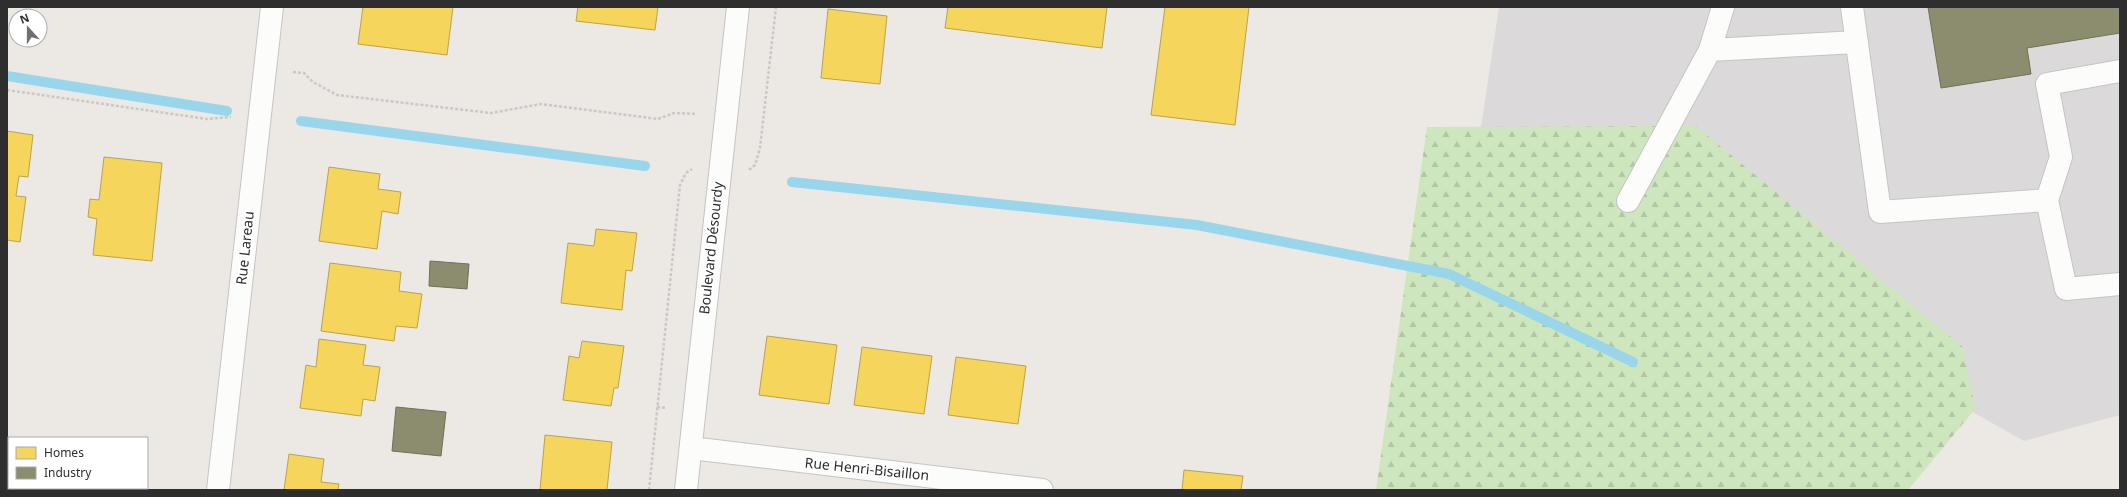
<svg xmlns="http://www.w3.org/2000/svg" width="2127" height="497" font-family="'Noto Sans',sans-serif">
	<defs>
		<pattern id="forest-firs" width="22" height="20" patternUnits="userSpaceOnUse"><rect width="22" height="20" fill="#cee6be"/><path d="M5 1l3.5 6h-7zM16 11l3.5 6h-7z" fill="#b1c6a4"/></pattern>
	</defs>
	<rect width="100%" height="100%" fill="#ece8e4"/>
	<path fill="#dcd9db" d="M1499 7H2120V415L2024 441 1480 134Z"/>
	<path fill="url(#forest-firs)" d="M1696 126 1963 347 1975 409 1908 490H1376L1427 127Z"/>
	<path fill="#f6d55c" stroke="#baa34e" d="M363 7H453L447 55 358 44Z
		M578 7H658L655 30 576 21Z
		M948 7H1107L1102 48 945 28Z
		M1165 7H1249L1235 125 1151 115Z
		M828 9 887 16 880 84 821 78Z
		M7 131 33 135 28 177 19 176 16 196 26 197 20 242 7 240Z
		M104 157 162 163 152 261 93 255 97 219 88 217 90 199 99 200Z
		M329 167 380 174 378 189 401 192 398 214 382 211 377 249 319 241Z
		M596 229 637 233 632 271 626 270 622 310 561 303 568 243 594 246Z
		M330 263 401 272 399 291 422 294 417 328 396 326 394 341 321 331Z
		M767 336 837 345 829 404 759 395Z
		M319 339 366 345 363 365 380 367 375 401 363 399 361 416 300 408 306 365 316 367Z
		M582 341 624 346 618 388H614L611 406 563 400 569 356 579 358Z
		M862 347 932 356 924 414 854 405Z
		M956 357 1026 366 1018 424 948 415Z
		M545 435 612 442 607 490H540Z
		M289 454 324 459 321 482 339 484 338 490H284Z
		M1184 470 1243 476 1241 490H1182Z
		M74 488H125L124 490H74Z"/>
	<path fill="#8c8c6e" stroke="#70705b" d="M1928 7H2120V33L2027 48 2031 74 1941 88Z
		M430 261 469 264 467 289 429 286Z
		M396 407 446 412 441 456 392 451Z"/>
	<g fill="none" stroke-linecap="round" stroke-linejoin="round">
		<path stroke="#99d6ec" stroke-width="10" d="M7 76 227 111
			M301 121 645 166
			M792 182 1197 225 1449 274 1633 362"/>
		<defs>
			<path id="minor" d="M1852 7 1880 212 2047 200
				M1710 50 1723 7
				M2120 71 2047 84 2061 157 2047 200 2066 289 2120 284
				M1628 201 1710 50 1857 42
				M691 448 1042 490
				M218 490 272 7
				M686 490 738 7"/>
		</defs>
		<use href="#minor" stroke="#c5c4c5" stroke-width="24"/>
		<path stroke="#c9c9c8" stroke-width="2.5" stroke-dasharray="3 2" stroke-linecap="butt" d="M293 72 304 73 313 82 337 95 491 113 541 104 658 119 674 113 696 114
			M7 90 207 119 231 117
			M749 170 755 165 760 148 776 7
			M657 407 667 408
			M649 490 680 185 686 173 692 169"/>
		<use href="#minor" stroke="#fcfcfb" stroke-width="22"/>
	</g>
	<g text-anchor="middle" stroke-width="4" stroke-linejoin="round" paint-order="stroke">
		<g font-size="14" fill="#2e2e2e" stroke="#fff">
			<text transform="translate(245 248) rotate(-84)" y="5">Rue Lareau</text>
			<text transform="translate(711 248) rotate(-84)" y="5">Boulevard Désourdy</text>
			<text transform="translate(867 469) rotate(6)" y="5">Rue Henri-Bisaillon</text>
		</g>
	</g>
	<rect width="2127" height="497" fill="none" stroke="#2e2e2e" stroke-width="16"/>
	<rect x="8" y="437" width="140" height="52" fill="#ffffff" stroke="#ababab"/>
	<rect x="16" y="447" width="20" height="12" fill="#f6d55c" stroke="#ababab"/>
	<text x="44" y="457" font-size="12" fill="#2e2e2e">Homes</text>
	<rect x="16" y="467" width="20" height="12" fill="#8c8c6e" stroke="#ababab"/>
	<text x="44" y="477" font-size="12" fill="#2e2e2e">Industry</text>
	<g transform="translate(28 28) rotate(339)"><circle r="19" fill="#ffffff" stroke="#ababab"/>
	<path d="M0-3L7 15L0 10L-7 15Z" fill="#706f6e"/>
	<text y="-6" font-size="11" font-weight="bold" text-anchor="middle" fill="#2e2e2e">N</text>
	</g>
</svg>
